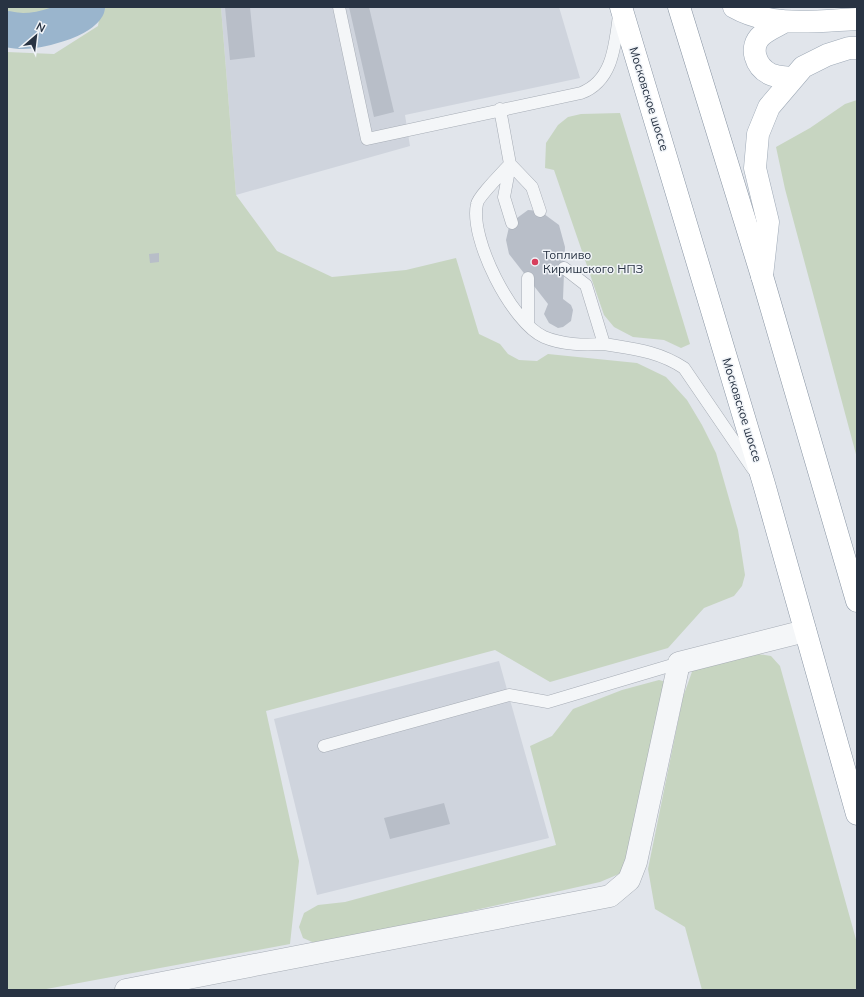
<svg xmlns="http://www.w3.org/2000/svg" width="864" height="997" font-family="Mulish,sans-serif">
	<rect width="100%" height="100%" fill="#e1e5eb"/>
	<path fill="#cfd4dd" d="M221 7H559L580 78 405 115 410 146 236 195Z
		M499 661 549 838 317 895 274 719Z"/>
	<path fill="#c7d5c1" d="M7 7H54C43 18 22 24 7 20Z
		M101 7H221L236 195 277 251 332 277 406 270 456 258 479 334 500 344 508 354 519 360 537 361 548 354 637 363 666 377 687 400 702 425 716 453 738 530 745 575 742 586 734 596 704 608 668 648 550 682 495 650 266 711 299 861 290 944 41 990H7V52L54 54 98 26Z
		M857 100V458L785 189 776 147 810 128 845 104Z
		M620 113 690 344 681 348 664 340 633 337 614 327 604 315 554 170 545 168 546 143 558 125 568 117 581 114Z
		M758 654 771 656 780 666 857 943V990H702L685 927 655 909 648 869 683 697 693 669Z
		M659 680 670 683 630 860 619 874 600 882 319 945 303 938 299 927 304 913 318 905 345 902 556 845 530 746 552 736 573 709 622 690Z"/>
	<g fill="none" stroke-linecap="round" stroke-linejoin="round">
		<path stroke="#9ab5cd" stroke-width="36" d="M7 29C12 30 18 31 23 31 39 31 79 21 87 7"/>
	</g>
	<path fill="#b8bec8" d="M225 7H250L255 57 230 60Z
		M349 7H369L394 112 374 117Z
		M528 210 540 211 559 225 565 247 563 299 571 305 573 310 571 321 563 327 558 328 549 323 544 314 548 304 509 254 506 240 509 227 517 218Z
		M159 253V262L150 263 149 254Z
		M444 803 450 824 390 839 384 818Z"/>
	<g fill="none" stroke-linecap="round" stroke-linejoin="round">
		<defs>
			<path id="service" d="M339 7 367 139 581 93C613 81 615 45 619 15
				M500 109 510 164 532 187 540 211
				M510 164C504 171 478 197 477 204 469 238 512 323 544 337 563 345 583 345 604 344
				M510 165 504 197 512 223
				M564 268 586 285 604 344C634 349 658 351 684 368L753 469
				M528 278V325
				M324 746 509 695 548 702 679 663"/>
			<path id="minor" d="M126 990 610 896 629 880 636 862 679 663 805 631"/>
			<path id="primary" d="M734 7C771 28 816 21 857 19
				M784 22C777 26 769 29 762 35 748 47 756 67 770 74 776 77 785 77 792 78
				M762 276 768 222 755 168 758 134 769 107 803 67 827 55 849 48H857"/>
			<path id="trunk" d="M621 7 764 484 857 814
				M679 7 762 276 857 601"/>
		</defs>
		<use href="#service" stroke="#a6acb5" stroke-width="13"/>
		<use href="#minor" stroke="#a6acb5" stroke-width="23"/>
		<use href="#primary" stroke="#9faab7" stroke-width="23"/>
		<use href="#trunk" stroke="#8793a2" stroke-width="23"/>
		<use href="#service" stroke="#f4f6f8" stroke-width="12"/>
		<use href="#minor" stroke="#f4f6f8" stroke-width="22"/>
		<use href="#primary" stroke="#fff" stroke-width="22"/>
		<use href="#trunk" stroke="#fff" stroke-width="22"/>
	</g>
	<circle fill="#d73e5c" stroke="#f1f4f8" stroke-width="1.5" cx="535" cy="262" r="4"/>
	<g text-anchor="middle" stroke-width="3" stroke-linejoin="round" paint-order="stroke">
		<g font-size="12" fill="#283343" stroke="#f1f4f8">
			<text transform="translate(649 99) rotate(73)" y="4">Московское шоссе</text>
			<text transform="translate(742 410) rotate(73)" y="4">Московское шоссе</text>
		</g>
		<g font-size="12" fill="#283343" stroke="#f1f4f8" text-anchor="start">
			<text x="543" y="259">Топливо<tspan x="543" dy="14">Киришского НПЗ</tspan></text>
		</g>
	</g>
	<rect width="864" height="997" fill="none" stroke="#283343" stroke-width="16"/>
	<g transform="translate(36 36) rotate(28)" stroke="#f1f4f8" stroke-width="3" paint-order="stroke">
	<path d="M0-3L7 15L0 10L-7 15Z" fill="#283343"/>
	<text y="-6" font-size="11" font-weight="bold" text-anchor="middle" fill="#283343">N</text>
	</g>
</svg>
